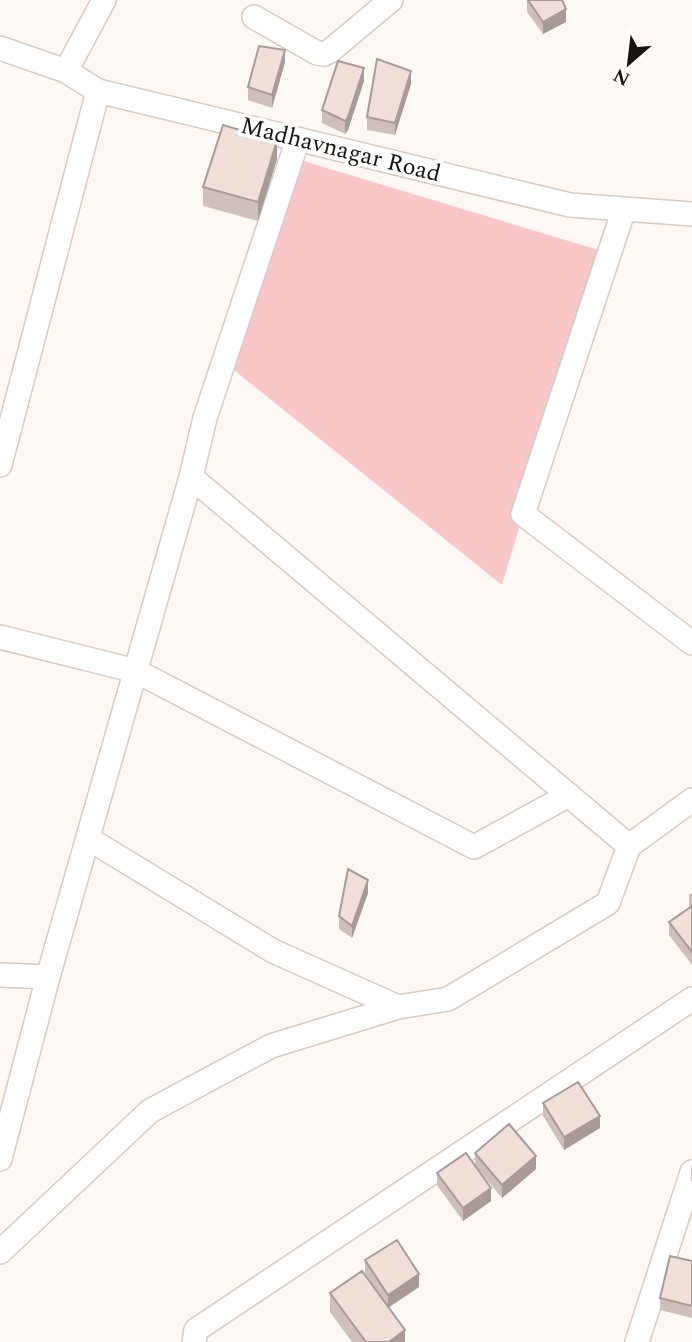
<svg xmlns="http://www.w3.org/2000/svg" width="692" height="1342" font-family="Spectral,serif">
	<rect width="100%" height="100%" fill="#fef8f4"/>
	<path fill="#fac7c9" d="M297 159 602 251 502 585 234 370Z"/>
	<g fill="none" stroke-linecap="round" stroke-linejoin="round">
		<defs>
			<path id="street" d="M254 17 317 53 324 54 330 51 391 0
				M0 48 66 71 98 91 570 205 692 214
				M66 71 104 0
				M624 209 523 514 692 643
				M0 465 98 91
				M191 477 205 418 298 139
				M0 637 136 671 474 847 569 795
				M89 839 273 951 398 1007 448 999 608 903 629 846
				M0 975 48 977
				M0 1159 48 977 191 477 629 846 692 800
				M0 1252 150 1111 271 1046 398 1007
				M194 1342 196 1330 692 999
				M637 1342 692 1172"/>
		</defs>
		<use href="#street" stroke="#d8cabf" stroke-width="26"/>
		<use href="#street" stroke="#fff" stroke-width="23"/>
	</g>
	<path fill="#cebfba" d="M527 0H562L566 22 543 34 527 12Z
		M285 62 272 108 248 100V87Z
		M364 81 348 130 345 134 322 123V110Z
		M411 84 395 135 367 130V117Z
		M277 159 258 221 203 206V187Z
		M368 893 352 938 339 929V916Z
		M692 893V965L669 935V922L689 908V895Z
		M543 1103 600 1128 564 1150 543 1116Z
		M475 1153 536 1169 502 1198 477 1168 491 1201 463 1221 437 1185V1173L475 1166Z
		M692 1164V1182H691V1169Z
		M365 1260 419 1287 388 1307 405 1342H352L330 1312V1293L377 1292 365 1273Z
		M692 1261V1318L660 1310V1298Z"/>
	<path fill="#a89b97" d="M566 9V22L543 34V22Z
		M285 50V62L272 108V95Z
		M364 68V81L348 130 345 134V121Z
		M411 71V84L395 135V123Z
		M277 141V159L258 221V202Z
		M368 880V893L352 938V926Z
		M600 1116V1128L564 1150V1137Z
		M536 1156V1169L502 1198V1185Z
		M491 1188V1201L463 1221V1208Z
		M419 1274V1287L388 1308V1295Z
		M405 1330V1342H389Z"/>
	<path fill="#f0ded8" stroke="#a89b97" stroke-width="2" d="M528 0H562L566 9 543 22Z
		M259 46 285 50 272 95 248 87Z
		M377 59 411 71 395 123 367 117Z
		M338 61 364 68 348 117 345 121 322 110Z
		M223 125 277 141 258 202 203 187Z
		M348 869 368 880 352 926 339 916Z
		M692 906V952L669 922Z
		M578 1082 600 1116 564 1137 543 1103Z
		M509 1124 536 1156 502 1185 475 1153Z
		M466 1153 491 1188 463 1208 437 1173Z
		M397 1240 419 1274 388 1295 365 1260Z
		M670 1256 692 1261V1306L660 1298Z
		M362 1271 405 1330 389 1342H366L330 1293Z"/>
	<g text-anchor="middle" stroke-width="7" stroke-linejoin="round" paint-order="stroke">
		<g font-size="24" fill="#191410" stroke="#fff">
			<text transform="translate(341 149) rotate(14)" y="8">Madhavnagar Road</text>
		</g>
	</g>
	<g transform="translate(629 63) rotate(208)" stroke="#ffffff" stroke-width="5" paint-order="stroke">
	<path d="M0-5L12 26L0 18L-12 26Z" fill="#191410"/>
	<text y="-10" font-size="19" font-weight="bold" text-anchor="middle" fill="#191410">N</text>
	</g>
</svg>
